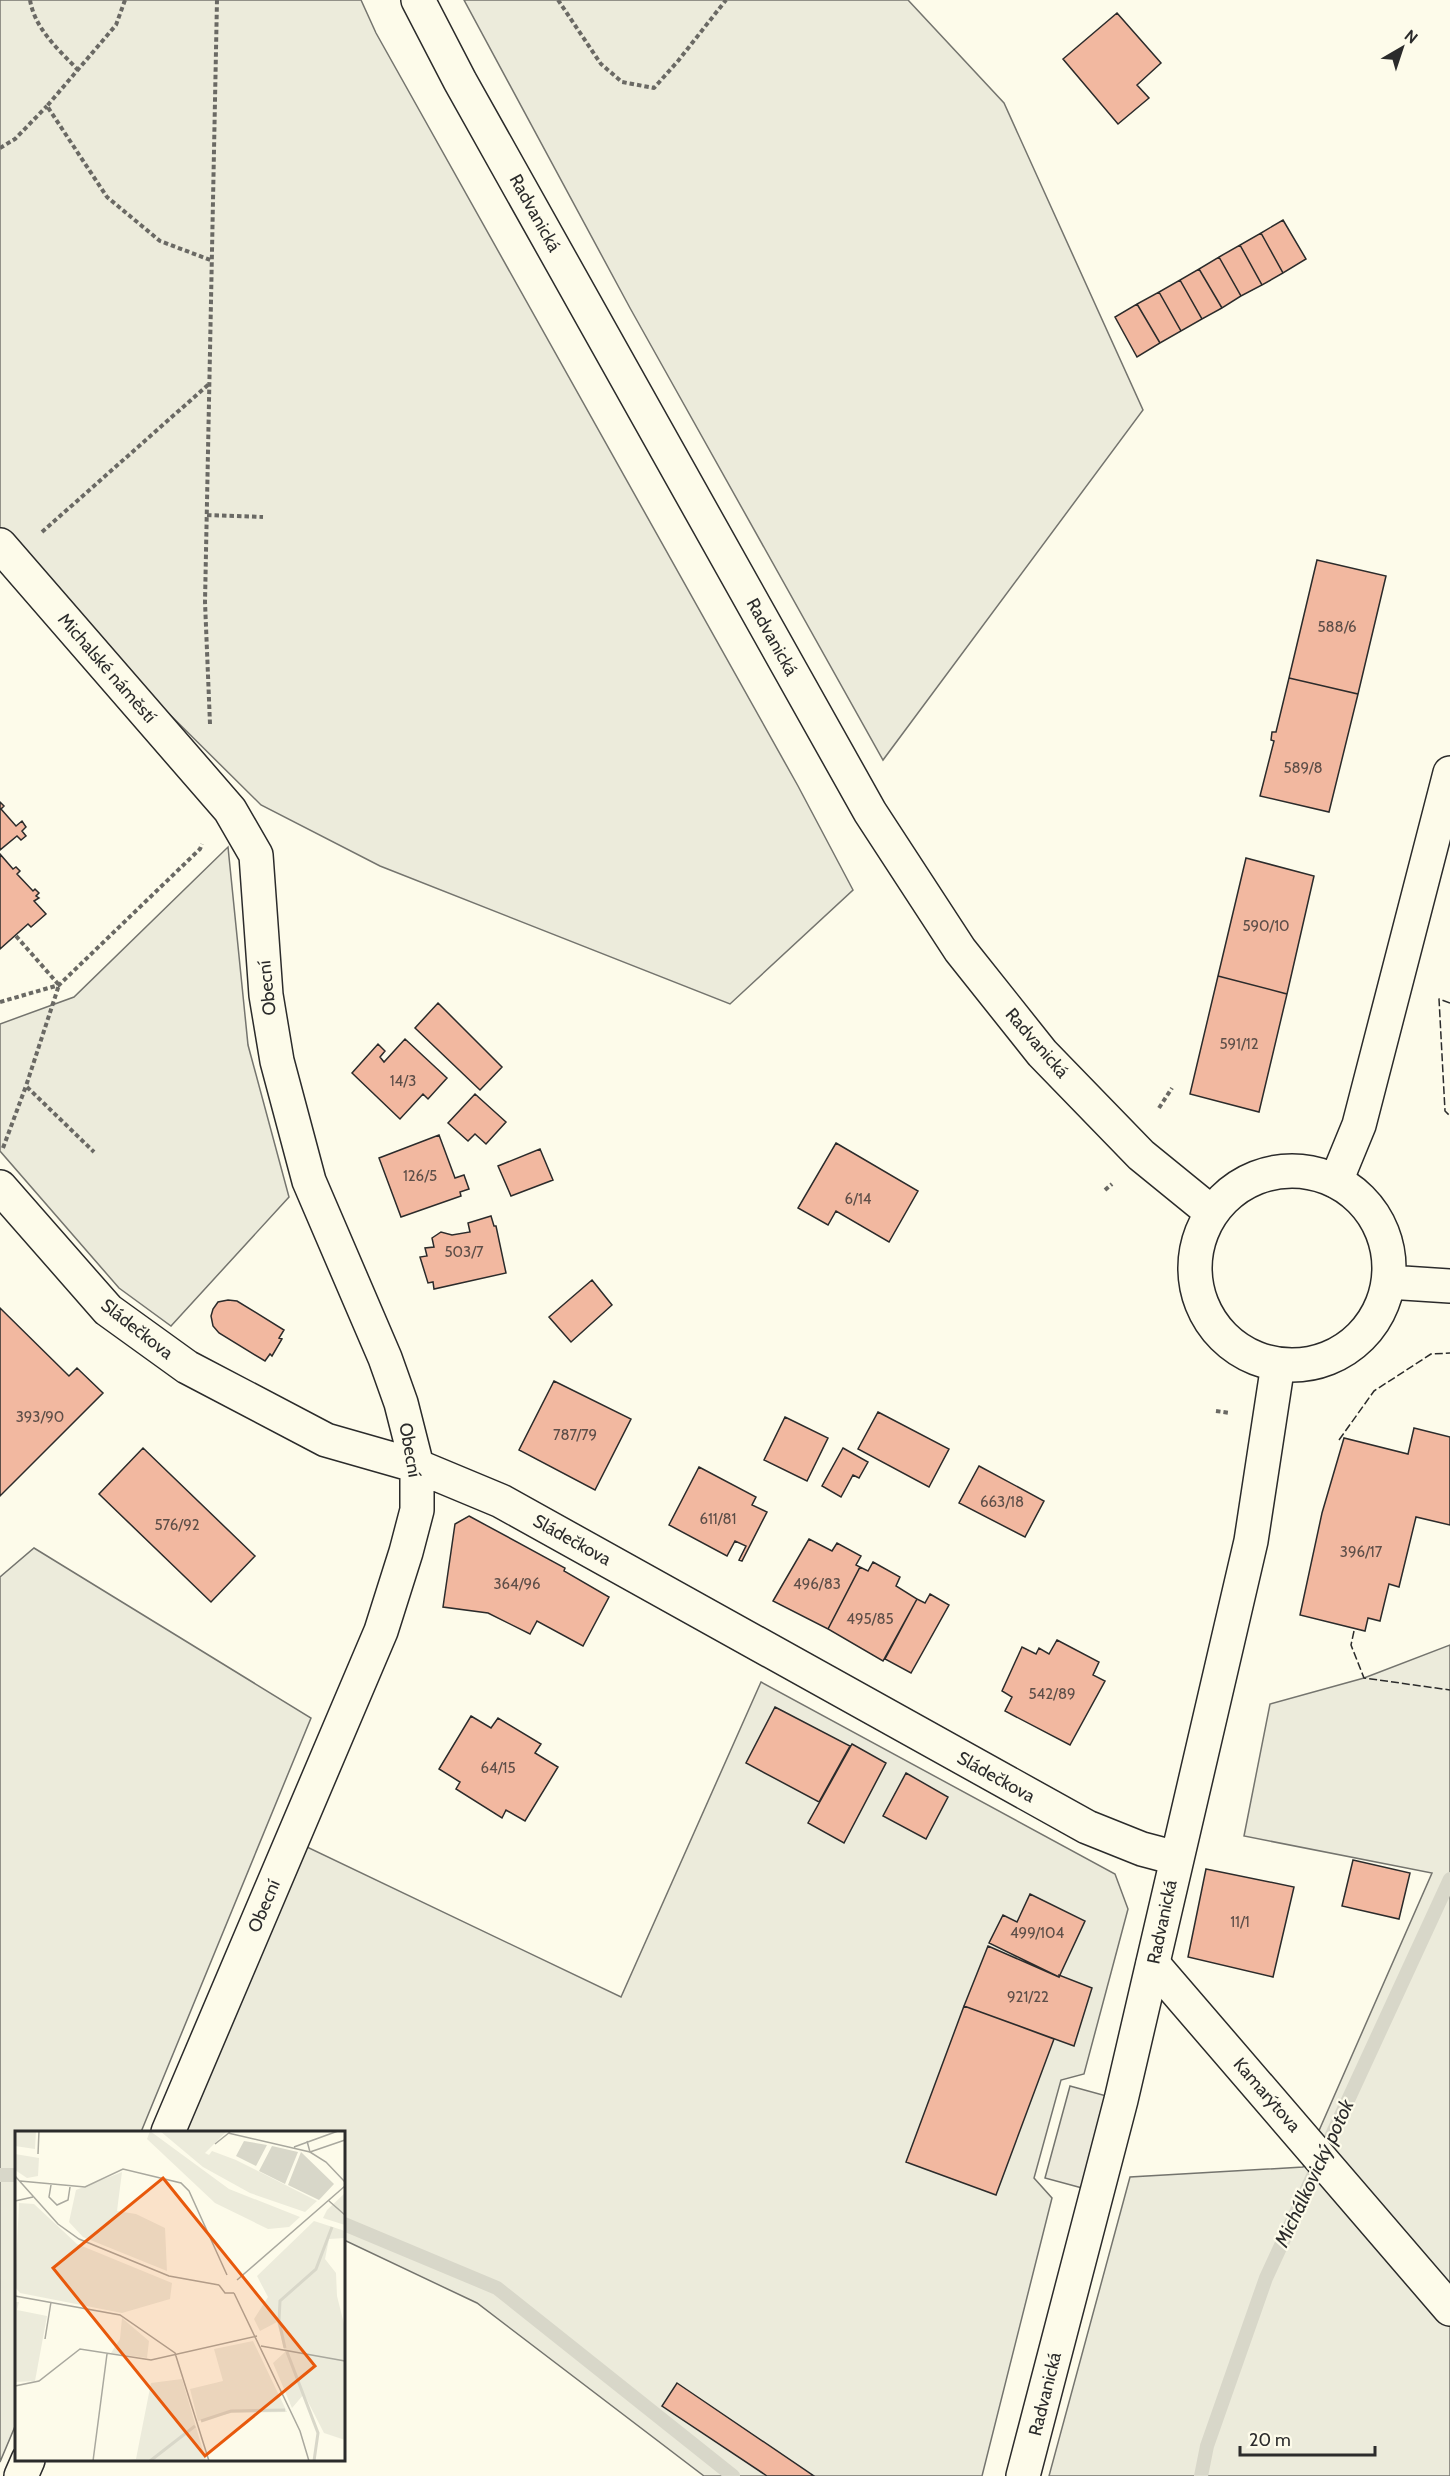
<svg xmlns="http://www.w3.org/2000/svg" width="1450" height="2476" font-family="Cabin,sans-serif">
	<rect width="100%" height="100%" fill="#fdfbea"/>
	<path fill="#ecebdb" stroke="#74746e" stroke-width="1.5" d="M0 0H361L376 33 798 786 853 890 730 1004 380 866 261 805 143 688 0 533Z
		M464 0H908L1004 103 1143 410 883 760 630 308Z
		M228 847 248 1045 289 1197 171 1326 119 1288 0 1151V1024L74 997Z
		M34 1548 311 1718 141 2132H16V2424L0 2462V1577Z
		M1450 1645V2476H1049L1130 2177 1303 2167 1432 1873 1244 1836 1270 1704 1364 1678Z
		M761 1682 1115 1874 1128 1909 1084 2074 1061 2080 1034 2178 1052 2198 982 2476H704L477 2303 344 2240V2132H179L305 1846 621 1997Z"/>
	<path fill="#eceadb" stroke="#74746e" stroke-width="1.5" d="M1070 2086 1121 2100 1097 2192 1045 2178Z"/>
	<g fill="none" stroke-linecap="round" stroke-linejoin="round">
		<path stroke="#d8d7c9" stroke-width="14" d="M0 2175H16
			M344 2224 497 2288 733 2476
			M1201 2476 1207 2446 1266 2278 1450 1879"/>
	</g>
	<path fill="#f2b8a0" stroke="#2b2b2b" stroke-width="1.5" d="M1117 13 1161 63 1137 85 1149 98 1118 124 1063 59Z
		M1283 220 1306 259 1283 273 1261 233Z
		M1261 233 1283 273 1262 285 1240 245Z
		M1240 245 1262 285 1241 296 1219 257Z
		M1219 257 1241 296 1222 308 1199 269Z
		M1199 269 1222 308 1202 319 1180 280Z
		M1180 280 1202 319 1181 331 1159 292Z
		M1159 292 1181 331 1160 343 1137 304Z
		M1137 304 1160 343 1137 357 1115 317Z
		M1317 560 1386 576 1358 694 1289 678Z
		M1289 678 1358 694 1329 812 1260 796 1274 741 1271 740 1272 732H1276Z
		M0 802 4 806 1 809 16 826 22 821 26 827 22 831 26 836 21 840 17 836 0 850Z
		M0 854 13 869 16 867 20 871 17 874 33 891 35 889 39 893 36 896 39 898 34 901 46 914 31 927 28 924 0 949Z
		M1246 858 1314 876 1287 994 1218 976Z
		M1218 976 1287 994 1259 1112 1190 1094Z
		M438 1003 502 1067 480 1090 415 1028Z
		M405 1039 447 1078 428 1099 423 1094 400 1119 352 1073 378 1044 385 1051 380 1057 384 1062Z
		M475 1094 506 1122 486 1144 475 1134 468 1141 448 1123Z
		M439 1135 455 1178 464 1175 469 1189 460 1192 461 1196 401 1217 379 1158Z
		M836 1143 918 1191 889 1242 836 1211 828 1225 798 1208Z
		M540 1149 553 1180 511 1196 498 1166Z
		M491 1216 494 1226H496L506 1273 434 1289 433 1282 428 1283 420 1257 427 1256 425 1248 434 1247 432 1238 441 1232 452 1235 470 1232 468 1223Z
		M592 1280 612 1305 571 1342 549 1317Z
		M228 1300 237 1301 284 1330 279 1338 282 1339 272 1356 270 1354 265 1361 219 1333 213 1326 211 1316 213 1309 218 1302Z
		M0 1308 69 1376 77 1368 103 1393 0 1496Z
		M554 1381 631 1419 595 1490 519 1450Z
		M878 1412 949 1449 929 1487 858 1449Z
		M785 1417 828 1438 807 1481 764 1460Z
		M1414 1428 1450 1437V1525L1416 1517 1399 1587 1389 1584 1380 1621 1368 1618 1365 1631 1300 1615 1322 1513 1344 1438 1408 1454Z
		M143 1448 255 1556 211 1602 99 1494Z
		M843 1448 868 1462 859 1478 853 1475 841 1497 822 1486Z
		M979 1466 1044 1501 1025 1537 959 1503Z
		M699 1467 756 1497 752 1505 767 1512 742 1561 739 1560 746 1546 735 1541 727 1556 669 1525Z
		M469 1516 565 1568 564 1571 609 1597 583 1646 537 1621 530 1634 488 1613 443 1607 455 1524Z
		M809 1539 832 1551 837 1543 861 1556 856 1565 860 1567 828 1629 773 1601Z
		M873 1562 900 1577 896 1586 917 1599 883 1661 828 1629 860 1567 868 1571Z
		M930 1594 949 1605 911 1673 885 1659 917 1599 925 1603Z
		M1057 1640 1099 1662 1093 1675 1105 1681 1070 1745 1005 1711 1012 1697 1002 1691 1022 1647 1036 1654 1039 1648 1049 1654Z
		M775 1707 850 1746 819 1802 746 1763Z
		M471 1716 491 1728 498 1718 541 1744 535 1753 558 1767 525 1821 506 1810 502 1818 456 1789 460 1782 439 1769Z
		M852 1744 886 1763 844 1843 808 1823Z
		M906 1773 948 1797 926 1839 883 1816Z
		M1353 1860 1410 1873 1399 1919 1342 1906Z
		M1206 1869 1294 1887 1273 1977 1188 1957Z
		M1030 1894 1085 1921 1059 1977 989 1943 1003 1915 1017 1922Z
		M988 1946 1059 1977V1975L1092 1988 1074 2046 964 2006Z
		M964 2006 1054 2039 996 2195 906 2162Z
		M677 2383 814 2476H767L662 2406Z"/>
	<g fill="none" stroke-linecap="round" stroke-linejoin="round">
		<defs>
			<path id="street" d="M0 545 230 810 256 855 266 995 277 1061 309 1181 385 1358 401 1403 417 1466V1510L406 1552 381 1631 168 2132
				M1336 1181 1359 1125 1450 773
				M0 1187 108 1310 187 1367 326 1440 417 1466 501 1501 1087 1827 1142 1849 1176 1858
				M1153 1964 1450 2309
				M21 2476 28 2460"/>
			<path id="secondary" d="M418 0 460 81 870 812 960 950 1042 1053 1141 1155 1211 1212
				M1195 1268a97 97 0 1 1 194 0a97 97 0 1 1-194 0Z
				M1388 1282 1450 1286
				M1023 2476 1121 2100 1251 1541 1278 1364"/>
		</defs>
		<use href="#street" stroke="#2b2b2b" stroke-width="36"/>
		<use href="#secondary" stroke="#2b2b2b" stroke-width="36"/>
		<path stroke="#6a6964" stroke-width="4" stroke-dasharray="4.5 3" stroke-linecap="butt" d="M30 0C35 29 58 49 78 70
			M125 0 116 25 47 106 107 197 160 241 213 261
			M558 0 601 64 622 82 654 88 678 61 726 0
			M0 148 15 139 47 106
			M207 515 263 517
			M42 532 209 384
			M210 724 205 602 217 0
			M16 936 59 985 26 1086
			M0 1002 59 985 200 849 202 844
			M1159 1108 1172 1088
			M3 1148 26 1086 94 1152
			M1105 1190 1112 1184
			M1216 1411 1230 1413"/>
		<use href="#street" stroke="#fdfbea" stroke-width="33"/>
		<use href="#secondary" stroke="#fdfbea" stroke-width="33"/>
		<path stroke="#2b2b2b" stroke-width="1.5" stroke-dasharray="8 3" stroke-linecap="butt" d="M1450 1003 1439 999 1445 1111 1450 1116
			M1339 1440 1374 1391 1431 1354 1450 1353
			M1354 1631 1351 1645 1364 1678 1450 1690"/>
	</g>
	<g text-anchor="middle" stroke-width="4.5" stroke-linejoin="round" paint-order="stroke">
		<g font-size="15" fill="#5d4e48">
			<text x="1337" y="632">588/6</text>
			<text x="1303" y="773">589/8</text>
			<text x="1266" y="931">590/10</text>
			<text x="1239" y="1049">591/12</text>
			<text x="403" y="1086">14/3</text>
			<text x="420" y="1181">126/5</text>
			<text x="858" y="1204">6/14</text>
			<text x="464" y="1257">503/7</text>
			<text x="40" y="1422">393/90</text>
			<text x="575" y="1440">787/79</text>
			<text x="1002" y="1507">663/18</text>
			<text x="718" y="1524">611/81</text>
			<text x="177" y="1530">576/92</text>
			<text x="1361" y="1557">396/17</text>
			<text x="517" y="1589">364/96</text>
			<text x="817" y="1589">496/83</text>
			<text x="870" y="1624">495/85</text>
			<text x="1052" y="1699">542/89</text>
			<text x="498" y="1773">64/15</text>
			<text x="1240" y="1927">11/1</text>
			<text x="1037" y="1938">499/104</text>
			<text x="1028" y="2002">921/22</text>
		</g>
		<g font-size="18" fill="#2b2b2b" stroke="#fdfbea">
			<text transform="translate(535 213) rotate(61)" y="6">Radvanická</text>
			<text transform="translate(772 637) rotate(61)" y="6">Radvanická</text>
			<text transform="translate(107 668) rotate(49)" y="6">Michalské náměstí</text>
			<text transform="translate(267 988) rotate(-96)" y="6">Obecní</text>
			<text transform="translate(1037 1043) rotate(49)" y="6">Radvanická</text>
			<text transform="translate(137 1329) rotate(38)" y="6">Sládečkova</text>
			<text transform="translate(410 1450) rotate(80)" y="6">Obecní</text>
			<text transform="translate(572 1540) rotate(29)" y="6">Sládečkova</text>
			<text transform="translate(996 1777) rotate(29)" y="6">Sládečkova</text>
			<text transform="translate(264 1906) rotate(-67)" y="6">Obecní</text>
			<text transform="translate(1162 1922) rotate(-78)" y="6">Radvanická</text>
			<text transform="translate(1267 2095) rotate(49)" y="6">Kamarýtova</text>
			<text transform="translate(1045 2394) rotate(-76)" y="6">Radvanická</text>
		</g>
		<g font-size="20" font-style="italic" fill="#2b2b2b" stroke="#fdfbea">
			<text transform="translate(1314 2173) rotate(-65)" y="7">Michálkovický potok</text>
		</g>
	</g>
	<g transform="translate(15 2131)">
		<rect width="330" height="330" fill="#fdfbea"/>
		<path d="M0 0H21L20 18 0 15ZM135 0 214 58 285 86 274 96 253 98 200 72 132 8ZM145 0H212L190 22 194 24 197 20 221 29 302 70 290 81 235 62 188 36ZM0 23 24 27 23 45 12 47 0 39ZM107 41 102 80 121 83 150 97 152 140 68 106 54 91 61 59ZM330 62V94L308 87 312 79ZM4 72 19 73 62 113 157 152 155 168 107 182 5 162 0 156ZM299 90 330 100V107L314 108 310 128 321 142 322 165 330 197V309L309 302 289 263 277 277 258 232 270 221 262 191 245 200 239 188 253 166 242 145ZM0 171H4L2 179 32 185 20 250 0 251ZM107 187 134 210 132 227 96 222 105 208ZM238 210 272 281 216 282 183 290 175 258 208 250 199 218ZM167 248 191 330H105L121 328 136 252Z" fill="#ecebdb"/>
		<path d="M229 10 252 14 241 35 221 25ZM257 15 283 21 270 53 244 40ZM286 21 319 53 304 69 273 54Z" fill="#d8d7c9"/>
		<path fill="none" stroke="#d8d7c9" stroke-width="3" d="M270 217 264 190 265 170 301 138 317 96M272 221 303 302 299 330M186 290 216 280 270 279M135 330 180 295"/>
		<path fill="none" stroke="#a9a89e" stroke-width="1.5" d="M213 2 295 21 311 31 330 51M292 10 295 21 330 9M200 13 215 1M279 16 323 0M23 23 24 0M0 45 43 93 64 108 154 145 204 154M5 50 70 56 108 38 166 52 174 60 212 144M36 54 34 66 42 74 53 69 55 56M0 70 18 66M314 70 330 84M222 149 330 55M204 154 210 162H219M219 162 285 300 294 330M0 165 105 184 160 222 194 330M30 208 36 171M246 215 330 230M0 255 24 250 65 218 136 229 242 205M78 330 92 223"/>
		<path fill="#e8590c" fill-opacity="0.15" stroke="#e8590c" stroke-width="3" d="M148 47 300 235 190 325 38 137Z"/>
		<rect width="330" height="330" fill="none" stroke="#2b2b2b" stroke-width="3"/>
	</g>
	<g transform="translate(1402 48) rotate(39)" stroke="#fdfbea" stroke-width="4.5" paint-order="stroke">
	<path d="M0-4.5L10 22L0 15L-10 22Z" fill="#2b2b2b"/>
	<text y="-9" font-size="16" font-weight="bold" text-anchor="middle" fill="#2b2b2b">N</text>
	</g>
	<path d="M1240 2446v9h135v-9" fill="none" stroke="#2b2b2b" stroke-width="3"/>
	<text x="1249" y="2446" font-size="18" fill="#2b2b2b" stroke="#fdfbea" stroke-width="4.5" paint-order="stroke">20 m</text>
</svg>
